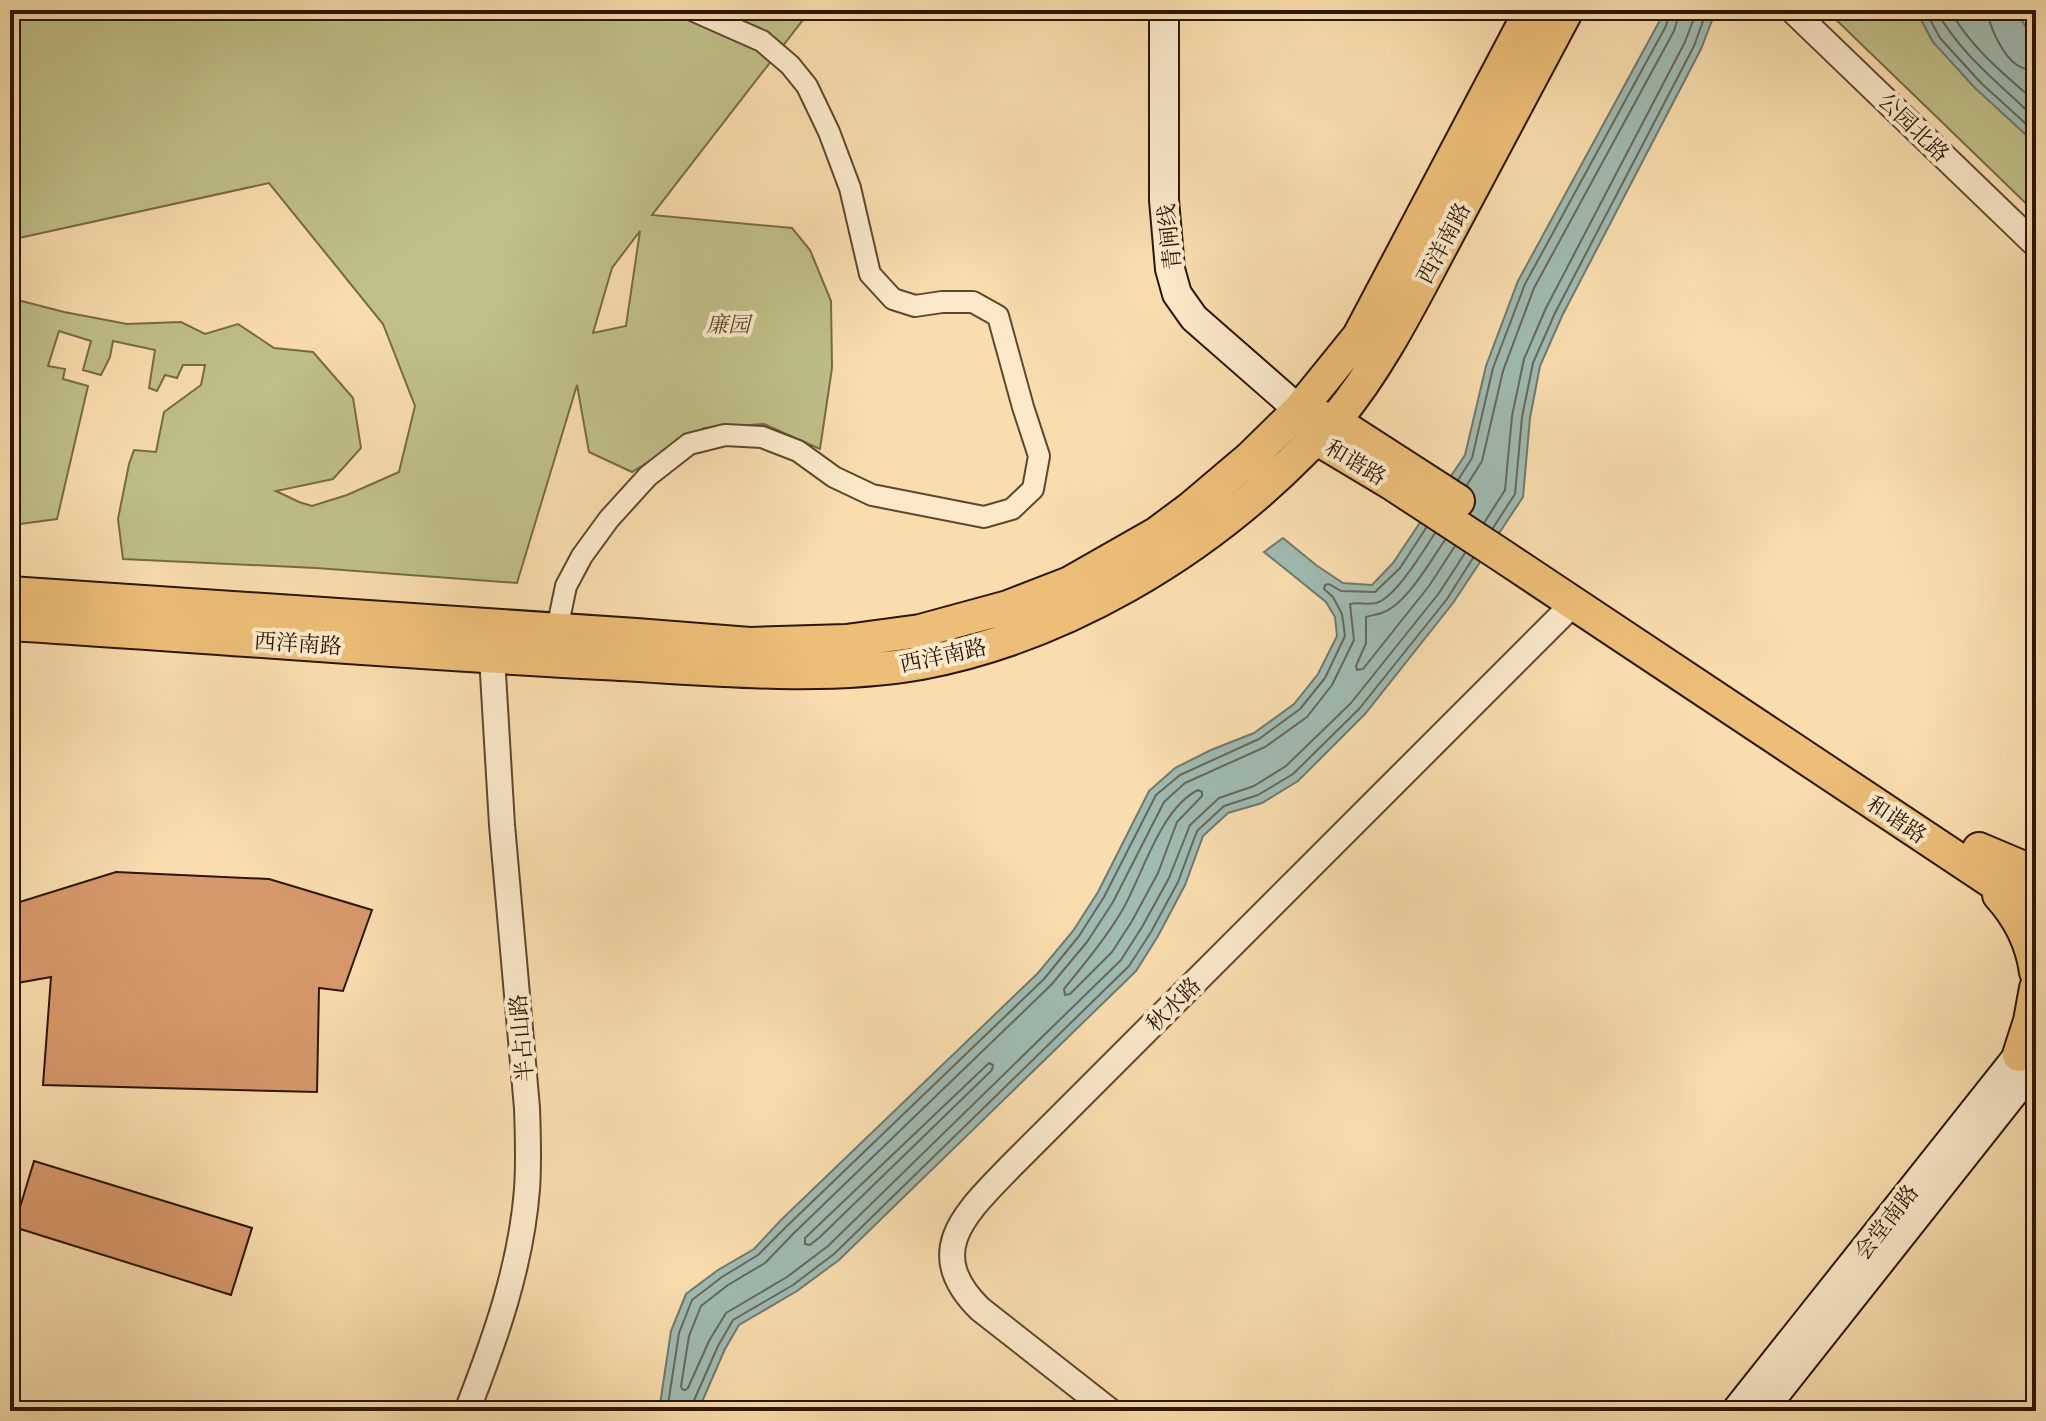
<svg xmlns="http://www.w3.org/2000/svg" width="2046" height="1421" font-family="Vollkorn,'Noto Serif SC',serif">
	<rect width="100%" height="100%" fill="#f9ddae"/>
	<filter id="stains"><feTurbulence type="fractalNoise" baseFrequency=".0025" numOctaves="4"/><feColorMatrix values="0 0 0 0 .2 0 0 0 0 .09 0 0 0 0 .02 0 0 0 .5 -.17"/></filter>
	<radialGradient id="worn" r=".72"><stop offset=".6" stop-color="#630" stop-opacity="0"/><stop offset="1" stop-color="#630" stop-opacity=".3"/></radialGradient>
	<path fill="#c0c089" stroke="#766b46" stroke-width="2" fill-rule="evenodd" d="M10 10H805L809 12 652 215 792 228 810 250 831 301 832 368 820 449 764 424 704 428 632 472 589 452 577 385 517 583 316 568 123 559 118 519 129 464 134 450 156 452 164 412 201 385 205 365H183L177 378 165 375 157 391 149 388 155 350 113 341 110 357 101 375 83 370 91 341 59 331 48 366 65 369 63 379 88 386 57 519 20 524 10 521V298L64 312 127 324 181 322 205 334 238 324 274 348 313 352 353 398 361 448 333 479 276 491 299 502 312 506 347 495 399 472 415 406 383 324 269 183 10 240ZM640 231 626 326 593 333 612 268Z
		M1826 10H1916L1933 42 2036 144V213Z"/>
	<path fill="#9fbbb2" stroke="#71796c" stroke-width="2" d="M1663 10H1716L1701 49 1562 316 1540 366 1530 418 1523 497 1453 603 1365 714 1298 781 1262 803 1228 813 1203 836 1185 885 1158 936 1136 971 839 1260 797 1291 739 1325 725 1349 698 1411H659L671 1331 686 1294 718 1270 754 1249 781 1220 1038 973 1073 931 1098 892 1149 791 1175 768 1211 750 1254 733 1294 704 1318 674 1337 636 1335 617 1326 602 1264 552 1283 538 1316 565 1343 583 1372 585 1393 563 1465 455 1486 366 1518 281 1659 22Z
		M1916 10H2016L2036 45V144L1975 88 1933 42Z"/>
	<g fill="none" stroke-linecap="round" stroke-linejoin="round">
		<path stroke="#65685a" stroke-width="2" d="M1925 10 1940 38 1981 83 2036 133
			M1936 10C1960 54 2000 84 2036 119
			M1950 10C1970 47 2005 75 2036 102
			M1988 10C1988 26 2004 57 2017 65 2023 69 2029 70 2036 70
			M1458 480 1472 458 1493 368 1525 284 1666 26 1670 10
			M1467 485 1482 461 1503 371 1534 288 1674 31 1680 10
			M1484 523 1505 490 1512 416 1524 359 1546 308 1685 42 1697 10
			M1493 528 1515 494 1522 417 1533 363 1555 313 1694 46 1707 10
			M1435 533C1424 550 1395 598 1376 603 1367 605 1358 602 1350 604L1354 640 1332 685 1307 717 1265 747 1185 783 1164 802 1113 902 1087 942 1051 985 794 1233 765 1263 728 1285 701 1306 689 1336 681 1386 682 1389 685 1390 688 1388 709 1341 726 1313 787 1277 828 1246 1121 960 1142 927 1169 878 1190 825 1219 798 1254 786 1286 766 1351 703 1439 593 1465 553
			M1445 540C1431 560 1407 603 1384 612 1378 615 1371 615 1366 617V643L1356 666 1357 670 1363 669 1429 586 1455 546
			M1198 790 1202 792V796L1177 822 1158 873 1132 921 1112 952 1070 994 1065 995 1064 989C1085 963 1106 938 1123 909 1143 874 1160 809 1198 790Z
			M989 1063 993 1065 992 1070 820 1237 810 1245 805 1244V1238Z
			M667 1411 679 1333 692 1300 722 1277 758 1255 787 1226 1044 979 1079 936 1104 897 1156 795 1180 775 1259 739 1300 709 1325 678 1345 636 1342 614 1333 597 1324 589 1325 585 1329 584 1341 591 1375 592 1400 568 1426 528
			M691 1411 692 1405 718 1346 733 1320 793 1285 834 1254 1129 966 1151 932 1178 882 1197 831 1224 806 1258 795 1293 774 1359 709 1447 599 1473 558"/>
	</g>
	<path fill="#d7996b" stroke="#2b1602" stroke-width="2" d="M116 872 269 879 372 910 343 991 319 988 317 1092 43 1085 51 977 17 983 10 905Z
		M34 1161 252 1228 231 1295 14 1227Z"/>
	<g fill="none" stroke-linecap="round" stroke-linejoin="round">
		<defs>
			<path id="minor" d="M557 629 566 586 582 556 609 519 648 476 689 444 725 435 762 437 798 451 834 477 872 495 984 517 1012 509 1033 489 1039 456 1023 407 998 316 973 302H942L915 306 893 299 870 274 850 188 829 132 807 86 790 65 762 41 692 10"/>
			<path id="tertiary" d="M1792 10 2036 245
				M467 1411C495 1339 521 1267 527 1189 529 1162 528 1135 527 1108L502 825 492 657
				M1110 1411 980 1309C921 1251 967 1212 1011 1166L1573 604"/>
			<path id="secondary" d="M1164 10V200L1170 269 1177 294 1194 318 1299 410
				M1736 1411 2033 1037
				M1762 1411 2027 1076"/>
			<path id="primary" d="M1313 415 1334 421 1458 501
				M1306 422 1316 438 1391 483 1495 551 2036 911
				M10 593 636 635 750 644 846 641 920 631 1008 607 1070 583 1156 534 1191 508 1250 458 1299 410 1359 336 1531 10
				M10 624C207 636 404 653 602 663 704 668 819 681 921 663 1064 636 1201 554 1302 452 1313 441 1326 431 1336 419 1380 366 1411 303 1443 243 1484 165 1526 88 1567 10
				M1979 849 2036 873
				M1999 895C2019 917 2032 943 2036 972
				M2019 1055 2030 1021 2036 988"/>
		</defs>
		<use href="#minor" stroke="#5e482d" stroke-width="24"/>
		<use href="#tertiary" stroke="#5e482d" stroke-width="28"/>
		<use href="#secondary" stroke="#2b1602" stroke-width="32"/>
		<use href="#primary" stroke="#2b1602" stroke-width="36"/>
		<use href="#minor" stroke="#fbe9ca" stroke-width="20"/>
		<use href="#tertiary" stroke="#fbe9ca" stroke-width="24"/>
		<use href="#secondary" stroke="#fbe9ca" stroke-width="28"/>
		<use href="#primary" stroke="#ecbe77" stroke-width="32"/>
	</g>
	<g text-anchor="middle" stroke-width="8" stroke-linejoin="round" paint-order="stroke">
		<g font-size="22" fill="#2b1602" stroke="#fbe9ca">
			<text transform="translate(1914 127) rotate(44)" y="8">公园北路</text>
			<text transform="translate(1169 237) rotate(-96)" y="8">青闸线</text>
			<text transform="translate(1443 243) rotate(-62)" y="8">西洋南路</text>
			<text transform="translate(1356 462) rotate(31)" y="8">和谐路</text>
			<text transform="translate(298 643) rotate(4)" y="8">西洋南路</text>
			<text transform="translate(943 655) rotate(-12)" y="8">西洋南路</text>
			<text transform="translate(1897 819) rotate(34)" y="8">和谐路</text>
			<text transform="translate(1173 1004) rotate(-45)" y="8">秋水路</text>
			<text transform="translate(521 1038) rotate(-95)" y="8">半占山路</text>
			<text transform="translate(1886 1222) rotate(-52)" y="8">会堂南路</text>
		</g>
		<g font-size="22" font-style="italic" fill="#58492a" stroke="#fbe9ca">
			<text x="728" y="332">廉园</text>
		</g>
	</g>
	<rect width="2046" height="1421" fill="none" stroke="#f9ddae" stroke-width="40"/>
	<rect x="12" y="12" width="2022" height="1397" fill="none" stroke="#2b1602" stroke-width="4"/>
	<rect x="20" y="20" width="2006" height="1381" fill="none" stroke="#2b1602" stroke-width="2"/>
	<rect width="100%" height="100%" filter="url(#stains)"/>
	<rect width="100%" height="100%" fill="url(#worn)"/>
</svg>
